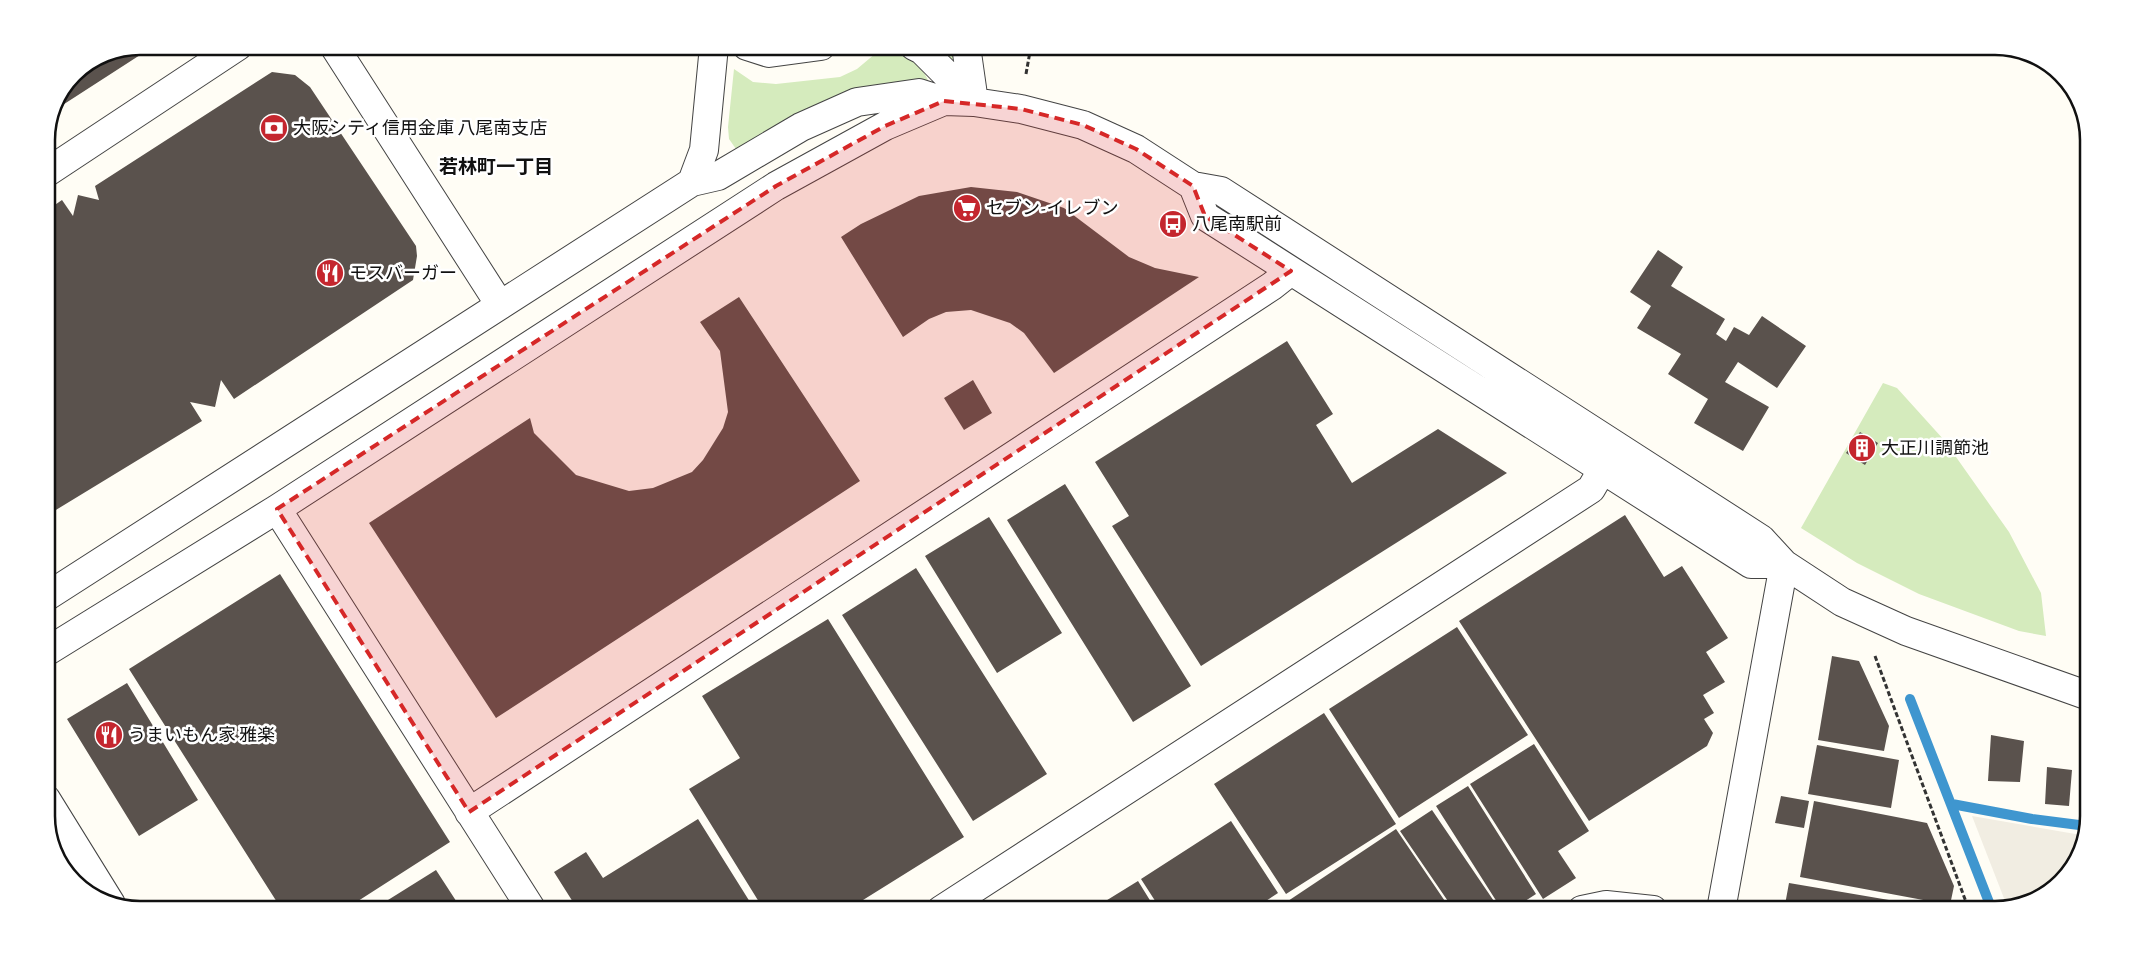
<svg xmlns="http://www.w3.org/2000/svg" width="2135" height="956" font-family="'Crimson Pro','Noto Sans JP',serif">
	<rect width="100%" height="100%" fill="#fffdf5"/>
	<path fill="#d5ebbd" d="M933 46H957L963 65 953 69Z
		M882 48C904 52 918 59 928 80L896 82 866 90 749 147 736 149 729 139 728 127 734 69 753 82 776 84 840 77 857 69Z
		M1883 383 1897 388 1944 440 2009 532 2041 593 2046 636 2019 631 1919 594 1857 563 1801 528Z"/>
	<path fill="#f1ede2" d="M1972 816 2081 835 2078 856 2047 894 2007 906Z"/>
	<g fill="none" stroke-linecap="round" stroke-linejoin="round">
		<path stroke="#3f96cf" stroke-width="10" d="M1910 699 1992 910
			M1952 804 2032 819 2079 825"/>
	</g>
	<path fill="#5a524d" d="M140 46H154L58 108 74 73 104 53Z
		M272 72 295 75 310 87 416 246 417 256 413 280 234 399 221 380 215 407 190 402 202 421 46 516V211L62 200 73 216 78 195 99 200 95 186Z
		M971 187 1017 192 1064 208 1129 257 1155 268 1199 277 1054 373 1024 333 1010 323 971 310 946 312 929 319 903 337 841 237 861 224 919 196Z
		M1658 250 1683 267 1671 286 1725 319 1716 334 1726 341 1734 327 1749 335 1762 316 1806 346 1777 388 1738 362 1725 382 1769 407 1743 451 1694 423 1708 399 1668 374 1681 354 1637 328 1651 306 1630 292Z
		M739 297 860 481 496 718 369 523 530 418 534 433 576 475 629 491 653 488 692 472 703 460 723 428 728 412 720 351 700 322Z
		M1287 341 1333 414 1316 425 1352 483 1438 429 1507 473 1201 666 1112 526 1129 516 1095 462Z
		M973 380 992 413 964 430 944 398Z
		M1860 432 1878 443 1865 465 1846 453Z
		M1065 484 1191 686 1133 722 1007 520Z
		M1625 515 1664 577 1682 566 1728 638 1706 652 1725 682 1703 695 1714 713 1704 719 1713 733 1707 746 1589 821 1459 621Z
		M989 517 1062 633 997 673 925 556Z
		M916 568 1047 774 973 821 842 615Z
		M280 574 450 842 344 910H282L129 669Z
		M828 619 964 837 847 910H764L689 789 740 758 702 696Z
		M1457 627 1528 735 1399 818 1329 709Z
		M1832 656 1859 661 1889 726 1884 751 1818 740Z
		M127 683 198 800 139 836 67 719Z
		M1324 713 1396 824 1286 894 1214 784Z
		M1991 735 2024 741 2020 782 1988 781Z
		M1534 744 1589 831 1558 851 1576 878 1543 899 1470 784Z
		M1817 745 1899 760 1891 808 1808 794Z
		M2047 767 2072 770 2069 806 2045 804Z
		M1468 786 1536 894 1511 910H1502L1436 806Z
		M1781 796 1809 801 1804 828 1775 823Z
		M1814 801 1927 823 1954 886 1950 905 1800 877Z
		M1432 810 1500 910H1454L1400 831Z
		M698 819 755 910H578L554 872 586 852 603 878Z
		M1231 821 1278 893 1252 910H1161L1141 879Z
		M1396 829 1451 910H1294L1288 901Z
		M436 870 462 910H372Z
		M1138 881 1156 910H1091Z
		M1789 883 1942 909V910H1784Z
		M1284 903 1288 910H1273Z"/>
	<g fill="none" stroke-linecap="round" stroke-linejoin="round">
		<defs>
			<path id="minor" d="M334 46 500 305
				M747 46 769 53 821 46
				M914 46 922 50 974 102
				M966 46 974 102
				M46 173 238 46
				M692 182 704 150 714 46
				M1193 186 1205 216 1751 564H1784
				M277 509 532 910
				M46 597 692 182 718 176 801 127 857 102 919 93 944 101 974 102 1021 109 1083 125 1136 149 1193 186 1221 191 1761 539 1784 564 1842 602 1906 631 2089 696
				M46 652 277 509 776 186 885 126 944 101
				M46 799 111 904
				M469 812 1272 286 1291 271
				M941 910 1591 489 1616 446
				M1582 910 1606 905 1653 910
				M1721 910 1784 564"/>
		</defs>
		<use href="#minor" stroke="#444" stroke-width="30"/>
		<path stroke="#333" stroke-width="3" stroke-dasharray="5 2.5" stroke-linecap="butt" d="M1026 74 1031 46
			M1875 656 1969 910"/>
		<use href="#minor" stroke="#fff" stroke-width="28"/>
	</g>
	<path fill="#d62828" fill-opacity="0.2" stroke="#d62828" stroke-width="4" stroke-dasharray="10 6" stroke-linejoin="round" d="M944 101 1021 109 1083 125 1136 149 1193 186 1205 216 1291 271 469 812 277 509 776 186 885 126Z"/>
	<defs>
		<symbol id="bank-disc" viewBox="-11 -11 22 22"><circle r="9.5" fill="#c4262e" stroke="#fff"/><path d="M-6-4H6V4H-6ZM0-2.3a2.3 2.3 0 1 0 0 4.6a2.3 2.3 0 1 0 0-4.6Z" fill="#fff"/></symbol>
		<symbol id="supermarket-disc" viewBox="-11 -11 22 22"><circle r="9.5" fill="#c4262e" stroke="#fff"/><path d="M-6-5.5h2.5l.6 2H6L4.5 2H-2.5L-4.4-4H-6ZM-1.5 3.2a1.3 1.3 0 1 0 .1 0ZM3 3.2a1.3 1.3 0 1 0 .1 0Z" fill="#fff"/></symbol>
		<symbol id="bus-disc" viewBox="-11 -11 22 22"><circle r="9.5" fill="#c4262e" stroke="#fff"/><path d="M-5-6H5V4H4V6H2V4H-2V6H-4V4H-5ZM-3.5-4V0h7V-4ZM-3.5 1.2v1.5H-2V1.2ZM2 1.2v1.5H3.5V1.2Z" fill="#fff"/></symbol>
		<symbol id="restaurant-disc" viewBox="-11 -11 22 22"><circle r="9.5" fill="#c4262e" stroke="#fff"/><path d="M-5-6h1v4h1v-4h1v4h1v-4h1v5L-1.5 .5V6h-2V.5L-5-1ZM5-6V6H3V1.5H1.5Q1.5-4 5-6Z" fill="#fff"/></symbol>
		<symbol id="building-disc" viewBox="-11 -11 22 22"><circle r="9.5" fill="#c4262e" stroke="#fff"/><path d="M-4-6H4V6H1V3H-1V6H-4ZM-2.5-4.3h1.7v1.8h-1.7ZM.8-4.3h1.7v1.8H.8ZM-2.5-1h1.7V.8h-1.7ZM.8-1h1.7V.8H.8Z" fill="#fff"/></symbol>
	</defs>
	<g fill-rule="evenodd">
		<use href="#bank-disc" x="258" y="112" width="32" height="32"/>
		<use href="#supermarket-disc" x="951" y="192" width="32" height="32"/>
		<use href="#bus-disc" x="1157" y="208" width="32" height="32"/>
		<use href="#restaurant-disc" x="314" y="257" width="32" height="32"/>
		<use href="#building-disc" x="1846" y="432" width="32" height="32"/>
		<use href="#restaurant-disc" x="93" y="719" width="32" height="32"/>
	</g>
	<g text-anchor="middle" stroke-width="5" stroke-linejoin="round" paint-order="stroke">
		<g font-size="18" fill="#111" stroke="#fff" text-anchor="start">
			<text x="293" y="134">大阪シティ信用金庫 八尾南支店</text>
			<text x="986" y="214">セブン-イレブン</text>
			<text x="1192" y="230">八尾南駅前</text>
			<text x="349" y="279">モスバーガー</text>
			<text x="1881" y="454">大正川調節池</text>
			<text x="128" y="741">うまいもん家 雅楽</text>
		</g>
		<g font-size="19" font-weight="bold" fill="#111" stroke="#fff">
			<text x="496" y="173">若林町一丁目</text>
		</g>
	</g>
	<path d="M0 0H2135V956H0ZM140 55H1995A85 85 0 0 1 2080 140V816A85 85 0 0 1 1995 901H140A85 85 0 0 1 55 816V140A85 85 0 0 1 140 55Z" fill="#fff" fill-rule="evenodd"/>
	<path fill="none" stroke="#111" stroke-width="2.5" d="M140 55H1995A85 85 0 0 1 2080 140V816A85 85 0 0 1 1995 901H140A85 85 0 0 1 55 816V140A85 85 0 0 1 140 55Z"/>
</svg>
